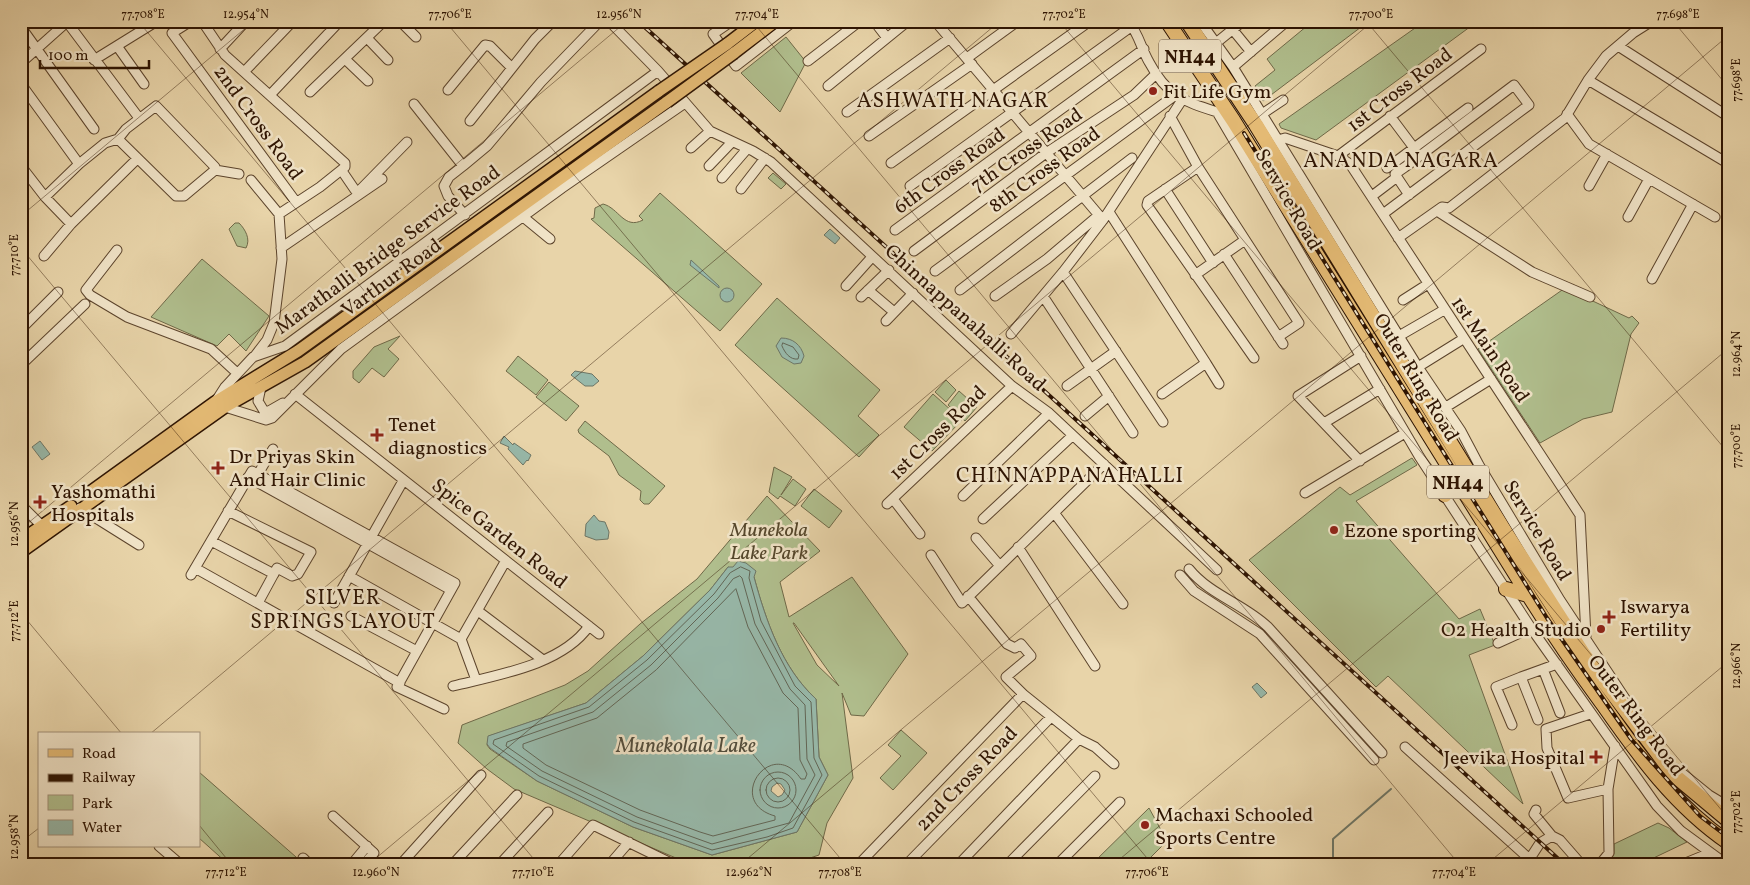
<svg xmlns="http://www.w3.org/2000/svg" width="1750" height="885" font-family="Vollkorn,serif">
	<rect width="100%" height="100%" fill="#e8d4a9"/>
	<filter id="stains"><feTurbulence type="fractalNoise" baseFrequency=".004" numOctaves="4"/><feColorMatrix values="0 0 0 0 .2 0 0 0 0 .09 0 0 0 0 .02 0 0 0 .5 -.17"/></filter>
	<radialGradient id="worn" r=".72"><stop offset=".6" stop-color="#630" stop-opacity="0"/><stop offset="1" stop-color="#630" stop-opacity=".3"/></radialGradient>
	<path fill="#b0be8d" stroke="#6f6948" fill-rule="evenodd" d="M1313 21H1369L1263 101 1255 86 1275 70 1267 59Z
		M1425 21H1478L1316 140 1281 128 1279 124Z
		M786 37 806 62 780 112 741 73Z
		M773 173 786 184 781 189 768 178Z
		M660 193 762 284 720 331 591 219 594 218 595 208 603 204C619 208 624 230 643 220L639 216Z
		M235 223H239C245 229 251 239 246 248L237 246 229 229Z
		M202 259 269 316 246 351 229 334 217 346 151 317Z
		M1565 288 1629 318 1632 316 1639 323 1631 334 1612 412 1583 419 1540 443 1478 349Z
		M777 298 880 390 858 416 879 435 859 457 735 345Z
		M400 336 388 349 399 359 384 377 372 368 359 383 353 378V371L374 347Z
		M518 356 548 380 536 395 506 371Z
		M946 380 956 390 946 402 935 392Z
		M549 382 579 406 566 421 536 397Z
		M959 391 977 407 965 421 948 405Z
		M933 394 962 420 932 451 904 427Z
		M585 421 665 486 649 504H644L640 500 641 491 619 475 609 456 579 433 578 430Z
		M1412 458 1417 465 1356 501 1459 619 1480 609 1495 645 1469 655 1523 804 1388 676 1376 687 1249 560 1340 487 1350 495Z
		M774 467 792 477 781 495 793 479 806 489 795 506 780 496 778 499 769 492Z
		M814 489 842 511 829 528 801 506Z
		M767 496 820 551 780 582 789 617 852 577 908 654 864 716 851 715 842 693 853 778 827 823 819 855 792 864H690L514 789 487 769 458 743 462 725 565 685 588 671 640 624 697 579ZM728 567 754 577C766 621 782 668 816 699L819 757 828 775 797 832 712 855 633 827 537 781 490 749 487 745 489 736 586 703 643 656 710 590ZM793 623H794L839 686 817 665Z
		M901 730 927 753 893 790 880 778 901 756 888 745Z
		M199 772 304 864H228L199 838Z
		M1149 808 1167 841 1144 864H1092Z
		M1658 823 1669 828 1687 842 1641 864H1607L1614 854V844Z"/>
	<path fill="#97b8a9" stroke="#6d7666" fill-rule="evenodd" d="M830 229 840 238 835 244 824 235Z
		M691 260 719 286V288L690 265Z
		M720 295a7 7 0 1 1 14 0a7 7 0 1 1-14 0Z
		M781 338C793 338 801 345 804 356L801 363 794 364 782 357 776 346Z
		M575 371 592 374 599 381 593 386H585L571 375Z
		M504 436 513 445 514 443 531 455 528 461 527 460 523 465 508 449 509 447 500 443Z
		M40 441 50 454 42 460 32 447Z
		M594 515 599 521 605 522 609 532 608 539 596 540 585 536 586 524Z
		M738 561 746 563 756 571 754 577C766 621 782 668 816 699L819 757 828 775 797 832 712 855 633 827 537 781 490 748 487 744 488 736 586 703 643 656 710 590 728 567H733ZM777 783 781 784 785 790 782 795 778 797 771 791 772 787Z
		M1257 683 1267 693 1261 698 1252 687Z"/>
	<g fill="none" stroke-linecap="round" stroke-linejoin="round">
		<path stroke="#626656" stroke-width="1" d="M783 343 793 347 799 355 798 359C790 360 785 353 782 346Z
			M741 567 750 571 749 578 761 621 795 686 811 702 814 758 822 775 793 828 767 837 712 850 634 822 539 776 493 744 494 740 589 707 647 660 714 594 730 573Z
			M740 576 742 578 755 624 790 689 805 705 807 759 815 775 789 823 712 844 637 817 542 771 506 746 507 742 593 712 651 665 718 598 733 579Z
			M736 589 748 627 783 693 798 708 800 760 807 774 805 779H801C771 735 724 802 775 816V820L713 836 700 832 640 810 546 765 523 748V744L597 718 656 670Z
			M760 790a18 18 0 1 1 36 0a18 18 0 1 1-36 0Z
			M766 790a12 12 0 1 1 24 0a12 12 0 1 1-24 0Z"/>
		<path stroke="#6d7666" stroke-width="2" d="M1333 864V839L1391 789"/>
		<defs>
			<path id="minor" d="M191 21 172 33 296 202
				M202 21 225 55 345 163V167L320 187 279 214 282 259 274 323 267 340 254 357
				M324 21 332 29
				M400 21 416 37
				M609 21 658 71 710 131 753 151 771 162 1012 386 1049 413 1217 570
				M874 21 887 38
				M935 21 1103 220
				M1128 21C1139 34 1141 48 1149 62 1167 96 1183 101 1217 112L1419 456 1531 628 1657 806 1681 831 1726 864
				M1200 21 1233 67 1418 367 1461 431 1479 465 1560 600 1630 706
				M67 22 139 118
				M21 27 94 129
				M1233 30 1251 52
				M367 38 388 60
				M718 41 713 34 732 21
				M1216 43 1243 21
				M117 46 144 84
				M1618 46 1729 117
				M220 49 246 21
				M967 58 1018 21
				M345 59 368 81
				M94 60 157 21
				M808 61 860 21
				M733 62 736 66 794 21
				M21 63 68 21
				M1233 67 1287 21
				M244 72 293 21
				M1588 80 1729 164
				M21 84 79 164 45 197
				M828 86 908 21
				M448 90 485 45 490 46 512 68
				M310 92 384 21
				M270 95 340 21
				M414 104 463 166 487 146 541 82 600 21
				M847 112 950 38
				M1262 114 1283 100
				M1567 114 1589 144 1715 217
				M1170 116 1198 167 1299 323 1278 337
				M1390 116 1414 148
				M470 121 535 39 553 21
				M869 136 972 64
				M1278 140 1285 138 1338 156 1350 164 1580 515 1586 637
				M691 148 710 131
				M1338 156 1481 49
				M891 163 1090 21
				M79 164 105 143 118 139 176 196H184L215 170V167L156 106 126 129 118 139
				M21 166 45 197 71 224 137 159
				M463 166 449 177 444 186 448 196 465 215
				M709 166 732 142
				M1198 167 1148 201 1147 205 1254 358
				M1387 168 1468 108
				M215 170 239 174
				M342 171 355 190 359 191 407 142
				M1397 177 1409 195
				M722 178 747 149
				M251 180 279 214
				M910 186 1132 26
				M1589 186 1607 154
				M741 189 765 158
				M1165 189 1213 263
				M1372 196 1397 177 1395 174 1405 167 1514 85 1529 105 1383 214
				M1437 211 1532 272 1590 297
				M1109 212 1206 363 1162 394
				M522 216 550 239
				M1628 217 1649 179
				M895 230 1144 49
				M1398 238 1442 207 1449 208 1565 118 1588 80 1606 56 1633 33 1652 21
				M281 248 382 179
				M117 250 86 290 90 295 127 317 211 349 237 373
				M914 251 1046 153 1134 95 1157 73
				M1224 254 1283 344
				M44 256 71 224
				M935 271 1174 96
				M1063 272 1163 422
				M1195 275 1245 240
				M1652 279 1693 204
				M846 286 872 257
				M868 290 894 312
				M960 290 1132 158
				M995 296 1047 259 1099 215
				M1043 296 1133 433
				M861 297 889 270
				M1403 300 1428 284
				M886 321 913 293
				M21 329 58 292
				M1011 334 1063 272 1103 220 1182 100
				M1399 336 1444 310
				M1206 363 1219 384
				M21 365 85 304
				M1418 367 1463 339
				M1067 386 1116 351
				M261 387 258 401 264 411H269L283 403
				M295 394 599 634
				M216 401 225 387 253 357 285 346 658 71
				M225 407 266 420 272 418 341 349 562 188 685 103
				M1446 407 1491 379
				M1085 416 1109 396
				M1324 423 1380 389
				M1360 461 1298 396 1361 356
				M258 474 273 449
				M248 477 451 590
				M1305 493 1405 433
				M963 496 1049 413
				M893 499 920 534
				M887 504 1012 386
				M21 505 42 526
				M80 508 139 545
				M228 511 311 552 298 574 292 576 277 568 258 603
				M1055 514 1123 604
				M983 519 1072 436
				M976 538 1000 566
				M211 541 274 574
				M1018 547 1095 666
				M931 555 962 603 1104 464
				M195 568 400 683
				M1189 569C1210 595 1244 604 1268 627L1382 753
				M191 575 252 471 455 583 397 687 444 709
				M1180 575 1194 591 1260 634 1374 760
				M349 576 461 639 476 680
				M968 596 1007 644 1015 648 1021 644 1031 656 1006 677 1023 694 1079 739 1095 747 1114 764
				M334 603 403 481
				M478 611 543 660
				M351 616 417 651
				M461 639 505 562
				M1498 643 1531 628
				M1543 669 1560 713
				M453 686C497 675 562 665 589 626
				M1590 714 1546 729 1547 748 1568 798 1608 789
				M1538 720 1521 677 1557 664
				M1512 725 1496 687 1521 677
				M1405 747 1535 864
				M1677 769 1709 795 1729 807
				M1536 810 1534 814 1552 836
				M333 816 374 853 364 864
				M159 846 180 864
				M303 858 309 864
				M1529 860 1540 843 1552 836 1560 840 1581 864
				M352 864 367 846
				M401 864 481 775
				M453 864 517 795
				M500 864 548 812
				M559 864 593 825 673 864
				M610 864 629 842
				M859 864 1023 694
				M907 864 1051 717
				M959 864 1079 739
				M1008 864 1095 776
				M1058 864 1120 802
				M1600 864 1609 853 1608 789 1615 746
				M1683 864 1710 853"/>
			<path id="major" d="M727 44 757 21
				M734 53 776 21
				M86 495 215 402 298 351 659 91
				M21 540 71 506
				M21 552 225 407 305 362 667 102"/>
			<path id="highway" d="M1167 21 1233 120 1531 599C1553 634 1577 669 1602 703 1639 756 1675 806 1729 843
				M1187 21 1256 125 1504 530 1584 655 1674 775 1729 821
				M1445 495 1453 475
				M1506 589 1528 595"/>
		</defs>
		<use href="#minor" stroke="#5c442c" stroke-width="11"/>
		<use href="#major" stroke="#2e1402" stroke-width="14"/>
		<use href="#highway" stroke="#2e1402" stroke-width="16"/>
		<use href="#minor" stroke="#f0e3c7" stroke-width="9"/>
		<use href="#major" stroke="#e4ba74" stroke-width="11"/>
		<use href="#highway" stroke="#e4ba74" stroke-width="14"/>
		<defs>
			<path id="rail" d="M638 21 1564 864
				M1244 133 1547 618 1631 739 1700 816 1729 838"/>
		</defs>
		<use href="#rail" stroke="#2e1402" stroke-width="4"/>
		<use href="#rail" stroke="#f0e3c7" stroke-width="2" stroke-dasharray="5.5" stroke-linecap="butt"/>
		<defs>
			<path id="major-bridge" d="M659 91 727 44
				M667 102 734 53"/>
		</defs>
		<use href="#major-bridge" stroke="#2e1402" stroke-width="14" stroke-linecap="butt"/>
		<use href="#major-bridge" stroke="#e4ba74" stroke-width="11"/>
	</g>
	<path fill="none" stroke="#2e1402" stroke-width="1" stroke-opacity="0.45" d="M138 21 845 864M445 21 1152 864M752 21 1459 864M1059 21 1729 819M1366 21 1729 454M1673 21 1729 88M21 216 254 21M21 248 538 864M21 529 627 21M21 613 122 734M150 734 1000 21M199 825 231 864M21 842 39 828M369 864 1373 21M741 864 1729 35M1114 864 1729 348M1487 864 1729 661"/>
	<g fill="#8f2418" stroke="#f0e3c7" stroke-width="2">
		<circle cx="1153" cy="91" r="5"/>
		<path d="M374.5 427.5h5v5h5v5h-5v5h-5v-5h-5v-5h5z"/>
		<path d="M215.5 460.5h5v5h5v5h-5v5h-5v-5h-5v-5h5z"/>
		<path d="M37.5 494.5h5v5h5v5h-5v5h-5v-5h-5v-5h5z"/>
		<circle cx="1334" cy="530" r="5"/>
		<path d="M1606.5 609.5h5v5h5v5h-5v5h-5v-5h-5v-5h5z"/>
		<circle cx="1601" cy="629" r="5"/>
		<path d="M1593.5 749.5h5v5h5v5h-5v5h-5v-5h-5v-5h5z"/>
		<circle cx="1145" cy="825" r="5"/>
	</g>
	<g text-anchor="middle" stroke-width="5" stroke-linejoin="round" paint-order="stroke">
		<g fill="#f0e3c7" stroke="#68523d" stroke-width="1">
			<rect x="1159" y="39.5" width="62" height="33" rx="4"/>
			<rect x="1427" y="465.5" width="62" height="33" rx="4"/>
		</g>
		<g font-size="19" font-weight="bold" fill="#2e1402">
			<text x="1190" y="63">NH44</text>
			<text x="1458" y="489">NH44</text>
		</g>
		<g font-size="20" fill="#2e1402" stroke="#f0e3c7">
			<text transform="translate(1399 89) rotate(-37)" y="7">1st Cross Road</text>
			<text transform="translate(259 122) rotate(54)" y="7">2nd Cross Road</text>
			<text transform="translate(1026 149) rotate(-35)" y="7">7th Cross Road</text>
			<text transform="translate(1044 169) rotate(-36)" y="7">8th Cross Road</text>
			<text transform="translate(949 170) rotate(-36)" y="7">6th Cross Road</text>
			<text transform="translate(1289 199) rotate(60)" y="7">Service Road</text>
			<text transform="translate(387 249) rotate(-36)" y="7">Marathalli Bridge Service Road</text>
			<text transform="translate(391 277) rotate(-36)" y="7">Varthur Road</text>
			<text transform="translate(966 317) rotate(42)" y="7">Chinnappanahalli Road</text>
			<text transform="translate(1491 349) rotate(56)" y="7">1st Main Road</text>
			<text transform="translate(1417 377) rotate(59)" y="7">Outer Ring Road</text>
			<text transform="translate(937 432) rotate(-44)" y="7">1st Cross Road</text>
			<text transform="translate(1538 530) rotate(59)" y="7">Service Road</text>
			<text transform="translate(500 533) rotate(38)" y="7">Spice Garden Road</text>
			<text transform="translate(1637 715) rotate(53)" y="7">Outer Ring Road</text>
			<text transform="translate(966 778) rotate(-46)" y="7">2nd Cross Road</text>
		</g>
		<g font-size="20" fill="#2e1402" stroke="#f0e3c7" text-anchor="start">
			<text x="1163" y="98">Fit Life Gym</text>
			<text x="388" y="431">Tenet<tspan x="388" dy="23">diagnostics</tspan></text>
			<text x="229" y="463">Dr Priyas Skin<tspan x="229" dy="23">And Hair Clinic</tspan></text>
			<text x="51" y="498">Yashomathi<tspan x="51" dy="23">Hospitals</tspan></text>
			<text x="1344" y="537">Ezone sporting</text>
			<text x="1620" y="613">Iswarya<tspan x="1620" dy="23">Fertility</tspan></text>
			<text x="1591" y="636" text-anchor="end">O2 Health Studio</text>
			<text x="1585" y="764" text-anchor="end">Jeevika Hospital</text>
			<text x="1155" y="821">Machaxi Schooled<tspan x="1155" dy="23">Sports Centre</tspan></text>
		</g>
		<g font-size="20" font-style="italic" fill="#55472c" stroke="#f0e3c7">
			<text x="769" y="536">Munekola<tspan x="769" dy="23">Lake Park</tspan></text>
		</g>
		<g font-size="21" letter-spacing="1" fill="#2e1402" stroke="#f0e3c7">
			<text x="953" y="107">ASHWATH NAGAR</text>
			<text x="1401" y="167">ANANDA NAGARA</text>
			<text x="1070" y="482">CHINNAPPANAHALLI</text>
			<text x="343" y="604">SILVER<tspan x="343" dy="24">SPRINGS LAYOUT</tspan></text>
		</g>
		<g font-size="21" font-style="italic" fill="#534d3c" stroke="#f0e3c7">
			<text x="686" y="752">Munekolala Lake</text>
		</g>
	</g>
	<rect width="1750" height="885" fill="none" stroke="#e8d4a9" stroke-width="55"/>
	<rect x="38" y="732" width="162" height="115" fill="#f0e3c7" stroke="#a29078"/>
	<rect x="48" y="749" width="25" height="8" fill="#e4ba74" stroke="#a29078"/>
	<text x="82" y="758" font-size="15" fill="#2e1402">Road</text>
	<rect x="48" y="774" width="25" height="8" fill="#2e1402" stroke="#a29078"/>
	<text x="82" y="782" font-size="15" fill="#2e1402">Railway</text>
	<rect x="48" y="795" width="25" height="15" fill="#b0be8d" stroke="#a29078"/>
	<text x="82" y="808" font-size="15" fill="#2e1402">Park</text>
	<rect x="48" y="820" width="25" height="15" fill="#97b8a9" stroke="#a29078"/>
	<text x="82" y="832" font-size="15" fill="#2e1402">Water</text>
	<path d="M40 60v8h109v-8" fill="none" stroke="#2e1402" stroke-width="2.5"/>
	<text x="48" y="60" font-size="15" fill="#2e1402" stroke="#f0e3c7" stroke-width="4" paint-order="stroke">100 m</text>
	<rect x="28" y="28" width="1694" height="830" fill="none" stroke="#2e1402" stroke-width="2"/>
	<g font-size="12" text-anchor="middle" fill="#2e1402">
		<text x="143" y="18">77.708°E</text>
		<text x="246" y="18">12.954°N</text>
		<text x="450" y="18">77.706°E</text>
		<text x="619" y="18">12.956°N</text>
		<text x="757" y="18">77.704°E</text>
		<text x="1064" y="18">77.702°E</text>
		<text x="1371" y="18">77.700°E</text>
		<text x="1678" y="18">77.698°E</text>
		<text transform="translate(1736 80) rotate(-90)" y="4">77.698°E</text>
		<text transform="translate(14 255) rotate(-90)" y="4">77.710°E</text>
		<text transform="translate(1736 354) rotate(-90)" y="4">12.964°N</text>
		<text transform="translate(1736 446) rotate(-90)" y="4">77.700°E</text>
		<text transform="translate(14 524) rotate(-90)" y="4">12.956°N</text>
		<text transform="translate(14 621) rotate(-90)" y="4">77.712°E</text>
		<text transform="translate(1736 666) rotate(-90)" y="4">12.966°N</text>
		<text transform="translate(1736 812) rotate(-90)" y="4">77.702°E</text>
		<text transform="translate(14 837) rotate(-90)" y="4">12.958°N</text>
		<text x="226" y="876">77.712°E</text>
		<text x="376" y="876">12.960°N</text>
		<text x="533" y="876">77.710°E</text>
		<text x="749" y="876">12.962°N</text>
		<text x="840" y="876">77.708°E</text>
		<text x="1147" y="876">77.706°E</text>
		<text x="1454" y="876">77.704°E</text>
	</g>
	<rect width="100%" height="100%" filter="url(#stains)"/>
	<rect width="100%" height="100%" fill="url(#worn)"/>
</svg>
